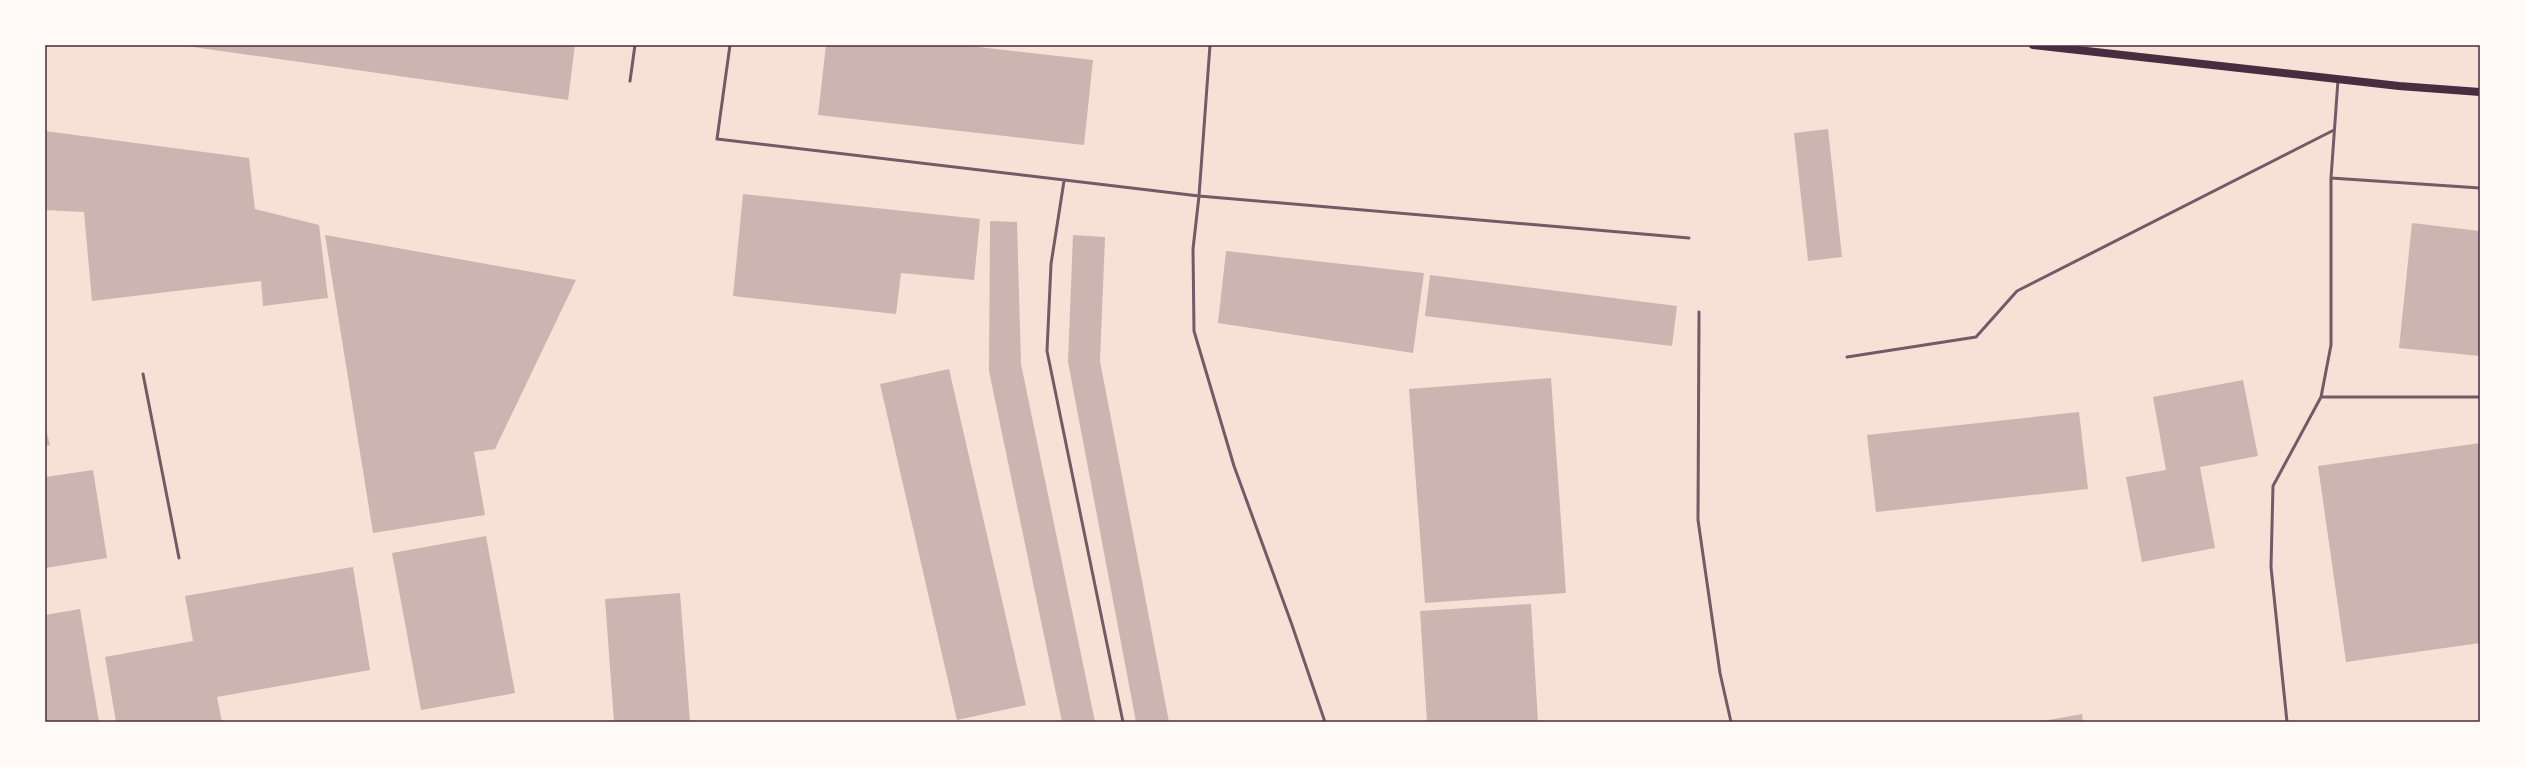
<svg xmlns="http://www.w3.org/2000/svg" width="2525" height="767" font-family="'Noto Sans',sans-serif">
	<rect width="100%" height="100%" fill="#f7e1d7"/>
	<path fill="#ccb4b1" d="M179 45H575L568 100Z
		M826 45H961L1093 60 1084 145 818 115Z
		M1828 129 1842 257 1808 261 1794 133Z
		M45 131 249 158 255 209 319 225 328 298 263 306 261 281 92 301 84 212 45 210Z
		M743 194 980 219 974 280 901 273 896 314 733 296Z
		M990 221 1017 222 1021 364 1095 722H1062L989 371Z
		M2412 223 2480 231V356L2399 348Z
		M325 235 576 280 495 449 474 452 485 515 373 533Z
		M1073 235 1105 237 1100 361 1169 722H1136L1068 362Z
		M1226 251 1424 273 1413 353 1218 323Z
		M1430 275 1677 306 1672 346 1425 316Z
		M949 369 1026 705 957 720 880 384Z
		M1551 378 1566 593 1425 603 1409 389Z
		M2243 380 2258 456 2200 467 2215 548 2142 562 2126 477 2166 470 2153 397Z
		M2079 412 2088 489 1876 512 1867 435Z
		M45 426 50 445 45 446Z
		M2480 443V643L2346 662 2318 466Z
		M93 470 107 558 45 568V477Z
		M486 536 515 693 421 710 392 553Z
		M353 567 370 670 217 697 222 722H116L105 657 193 641 185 596Z
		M680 593 690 722H614L605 599Z
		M1531 604 1538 722H1427L1420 611Z
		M80 609 99 722H45V615Z
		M2082 714 2083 722H2044L2043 721Z"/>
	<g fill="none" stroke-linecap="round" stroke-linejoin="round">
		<path stroke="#755966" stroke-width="3" d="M730 45 717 139 1199 196 1193 249 1194 331 1234 466 1292 625 1325 722
			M1210 45 1199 196 1689 238
			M630 81 635 45
			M2331 178 2480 188
			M1064 181 1051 264 1047 351 1123 722
			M1699 312 1698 520 1720 673 1731 722
			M1847 357 1976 337 2017 291 2334 130
			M143 374 179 558
			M2321 397H2480
			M2287 722 2271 567 2273 486 2321 397 2331 345V178L2338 80"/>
		<path stroke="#4a2c40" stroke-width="8" d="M2033 45 2399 86 2480 92"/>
	</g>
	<rect width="2525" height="767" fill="none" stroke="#fffaf5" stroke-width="92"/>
	<rect x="46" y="46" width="2433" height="675" fill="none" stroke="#4a2c40" stroke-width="1.5"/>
</svg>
